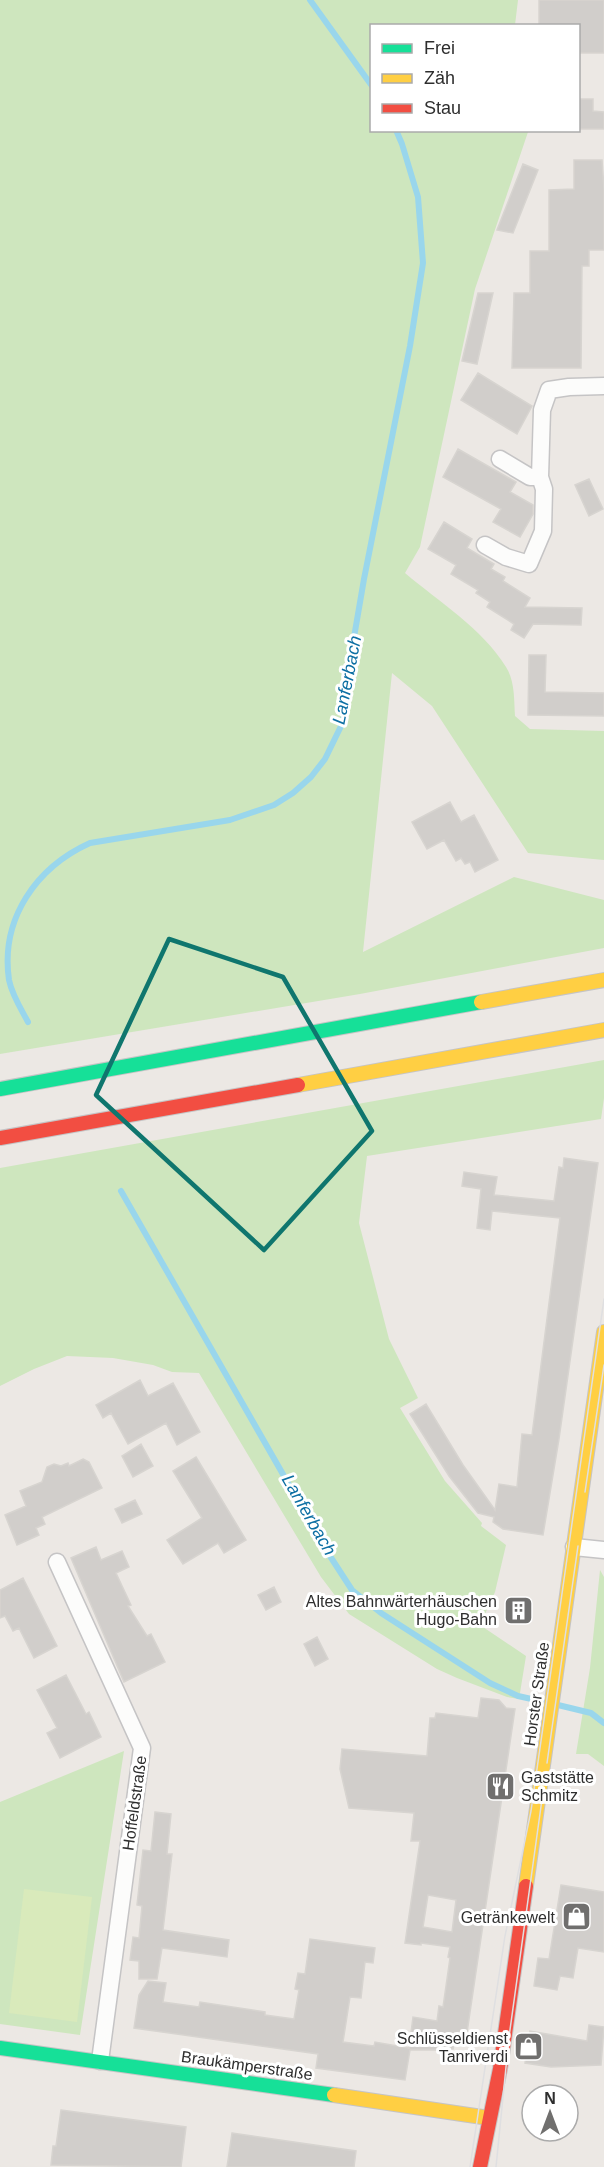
<svg xmlns="http://www.w3.org/2000/svg" width="604" height="2167" font-family="Helvetica,sans-serif">
	<rect width="100%" height="100%" fill="#ece8e4"/>
	<path fill="#cee6be" d="M0 0H518L515 25 372 26V130L528 132 475 289 420 547 405 573C439 602 482 628 506 667 515 681 514 700 515 716L530 729 604 731V860L528 853 432 706 392 673 363 952 514 877 604 900V948L360 994 0 1054Z
		M604 1060V1098L601 1119 367 1156 359 1223 389 1339 418 1398 400 1408 445 1481 482 1523 481 1526 506 1545 495 1592 480 1625 526 1656 519 1699 507 1697 457 1678 437 1669 349 1614 321 1577 199 1373 172 1372 153 1365 113 1358 67 1356 34 1369 0 1386V1168Z
		M600 1570 604 1577V1766L588 1754H576L590 1668Z
		M124 1751 80 2035 0 2024V1802Z"/>
	<path fill="#d9eabb" d="M24 1889 92 1897 77 2022 9 2013Z"/>
	<g fill="none" stroke-linecap="round" stroke-linejoin="round">
		<path stroke="#99d6ec" stroke-width="6" d="M310 0 372 86
			M28 1022C21 1009 12 995 9 980 0 918 37 867 90 843L230 820 274 805 293 793 311 777 325 759 343 722 352 649 364 579 410 346 423 263 418 197 402 144 396 130
			M121 1191 328 1553 352 1590 381 1613 490 1683 518 1696 545 1702
			M558 1705 591 1713 604 1723"/>
	</g>
	<path fill="#d1cecb" stroke="#d7d4d0" stroke-width="1.5" fill-rule="evenodd" d="M539 0H604V53H579V26H539Z
		M579 99H593V111L604 112V129H579Z
		M574 160H602L604 189V250H589V266H582L581 368H512L514 293H530V251H549V190L574 189Z
		M523 164 538 170 513 233 497 230Z
		M478 293H493L477 364 462 361Z
		M478 373 532 406 517 434 461 400Z
		M458 449 516 482 510 492 533 505V514L520 537 493 522 501 509 443 477Z
		M589 479 603 509 589 516 575 485Z
		M444 522 472 539 467 548 494 564 491 569 505 577 503 581 530 598 525 607 582 608 581 625 533 624 524 638 511 630 514 624 487 607 490 602 476 593 478 590 451 574 456 565 428 549Z
		M529 655H546L545 692 604 693V716L528 715Z
		M450 802 461 822 474 815 498 860 475 872 470 862 465 864 461 858 456 861 444 840 427 849 412 822Z
		M564 1158 598 1163 559 1439 543 1535 503 1529 493 1522 494 1517 478 1513 449 1476 410 1414 426 1404 463 1465 495 1510 499 1484 517 1487 522 1434 532 1435 560 1218 492 1211 490 1230 477 1228 481 1189 462 1186 464 1172 497 1177 494 1195 554 1201 559 1167 563 1168Z
		M140 1380 148 1396 173 1383 200 1432 177 1445 166 1423 128 1444 111 1413 103 1418 96 1405Z
		M141 1444 153 1466 133 1477 122 1456Z
		M196 1457 246 1540 224 1553 218 1543 183 1564 167 1540 202 1518 173 1471Z
		M83 1459 89 1462 102 1488 42 1517 45 1524 36 1528 39 1535 17 1545 5 1515 26 1506 20 1491 42 1482 47 1467 54 1464 61 1466 68 1463 69 1466Z
		M135 1500 142 1514 122 1523 115 1509Z
		M96 1547 101 1560 122 1551 129 1567 116 1573 131 1605 128 1606 147 1636 151 1634 165 1662 124 1682 71 1558Z
		M23 1578 57 1646 34 1658 19 1628 13 1631 5 1616 0 1618V1590Z
		M274 1587 281 1602 266 1610 258 1595Z
		M317 1637 328 1659 315 1666 304 1644Z
		M66 1675 86 1714 89 1712 101 1737 60 1758 47 1733 57 1728 37 1690Z
		M481 1698 499 1700 506 1708 515 1709 465 2046 454 2045 453 2049 440 2047V2050H410L405 2080 316 2068 318 2054 134 2028 139 1995 148 1981 166 1983 163 2002 199 2007 200 2002 265 2012V2015L294 2019 299 1990 295 1989 298 1973 305 1974 310 1939 375 1948 373 1963 365 1962 361 1998 350 1997 343 2042 374 2046 375 2042 409 2048 413 2017 437 2021 439 2006 443 2007 450 1958 448 1957 450 1947 421 1943V1945L405 1943 420 1841H411L414 1813 349 1808 340 1769 342 1749 427 1756 430 1718H435L436 1713 478 1718ZM428 1895 456 1900 452 1932 423 1927Z
		M155 1812 171 1814 167 1854H172L163 1930 229 1940 227 1957 162 1948 157 1979H139V1961L130 1960 133 1937 139 1938 142 1906 137 1905 143 1850 151 1851Z
		M561 1885 604 1892V1952L578 1948 573 1978 560 1976 557 1990 534 1986 538 1958 549 1959Z
		M589 2025 604 2027 601 2065 551 2067 525 2063 530 2031 587 2041Z
		M61 2110 186 2127 181 2167 51 2165 53 2146H56Z
		M232 2133 356 2151 354 2167H227Z"/>
	<g fill="none" stroke-linecap="round" stroke-linejoin="round">
		<defs>
			<path id="street" d="M500 459 530 477H540
				M485 545 506 557 529 564 543 531 544 489 540 477 542 410 549 390 569 387 604 386
				M574 1547 604 1550
				M57 1562 142 1748 100 2061"/>
			<path id="fast" d="M0 1089 481 1002
				M0 2048 334 2095"/>
			<path id="slow" d="M481 1002 604 980
				M298 1085 604 1030
				M526 1886 604 1332
				M334 2095 489 2118"/>
			<path id="jam" d="M0 1138 298 1085
				M480 2167 500 2069 526 1886"/>
		</defs>
		<use href="#street" stroke="#c5c4c5" stroke-width="19"/>
		<use href="#fast" stroke="#c5c4c5" stroke-width="16"/>
		<use href="#slow" stroke="#c5c4c5" stroke-width="16"/>
		<use href="#jam" stroke="#c5c4c5" stroke-width="16"/>
		<use href="#street" stroke="#fcfcfb" stroke-width="16"/>
		<use href="#fast" stroke="#16e098" stroke-width="14"/>
		<use href="#slow" stroke="#ffcf43" stroke-width="14"/>
		<use href="#jam" stroke="#f24e42" stroke-width="14"/>
		<path stroke="#dfdfe1" stroke-width="1.5" d="M585 1492 604 1365
			M547 1763 578 1546
			M470 2167 505 1936 531 1811 604 1299
			M496 2167 509 2037 543 1792"/>
	</g>
	<path fill="none" stroke="#0f766e" stroke-width="4.5" stroke-linejoin="round" d="M169 939 283 977 372 1131 264 1250 96 1095Z"/>
	<defs>
		<symbol id="building-square" viewBox="-11 -11 22 22"><rect x="-9" y="-9" width="18" height="18" rx="4" fill="#706f6e" stroke="#fff"/><path d="M-4-6H4V6H1V3H-1V6H-4ZM-2.5-4.3h1.7v1.8h-1.7ZM.8-4.3h1.7v1.8H.8ZM-2.5-1h1.7V.8h-1.7ZM.8-1h1.7V.8H.8Z" fill="#fff"/></symbol>
		<symbol id="restaurant-square" viewBox="-11 -11 22 22"><rect x="-9" y="-9" width="18" height="18" rx="4" fill="#706f6e" stroke="#fff"/><path d="M-5-6h1v4h1v-4h1v4h1v-4h1v5L-1.5 .5V6h-2V.5L-5-1ZM5-6V6H3V1.5H1.5Q1.5-4 5-6Z" fill="#fff"/></symbol>
		<symbol id="shop-square" viewBox="-11 -11 22 22"><rect x="-9" y="-9" width="18" height="18" rx="4" fill="#706f6e" stroke="#fff"/><path d="M-5-2.5h2.3a2.7 3.5 0 0 1 5.4 0H5L5.5 6h-11ZM-1.5-2.5h3a1.5 2.3 0 0 0-3 0Z" fill="#fff"/></symbol>
	</defs>
	<g fill-rule="evenodd">
		<use href="#building-square" x="502" y="1594" width="33" height="33"/>
		<use href="#restaurant-square" x="484" y="1770" width="33" height="33"/>
		<use href="#shop-square" x="560" y="1900" width="33" height="33"/>
		<use href="#shop-square" x="512" y="2030" width="33" height="33"/>
	</g>
	<g text-anchor="middle" stroke-width="6" stroke-linejoin="round" paint-order="stroke">
		<g font-size="16" fill="#2e2e2e" stroke="#fff" text-anchor="end">
			<text x="497" y="1607">Altes Bahnwärterhäuschen<tspan x="497" dy="18">Hugo-Bahn</tspan></text>
			<text x="521" y="1783" text-anchor="start">Gaststätte<tspan x="521" dy="18">Schmitz</tspan></text>
			<text x="555" y="1923">Getränkewelt</text>
			<text x="508" y="2044">Schlüsseldienst<tspan x="508" dy="18">Tanriverdi</tspan></text>
		</g>
		<g font-size="16" fill="#2e2e2e" stroke="#fff">
			<text transform="translate(536 1694) rotate(-82)" y="6">Horster Straße</text>
			<text transform="translate(134 1803) rotate(-82)" y="6">Hoffeldstraße</text>
			<text transform="translate(247 2065) rotate(8)" y="6">Braukämperstraße</text>
		</g>
		<g font-size="18" font-style="italic" fill="#0d6fa3" stroke="#fff">
			<text transform="translate(347 680) rotate(-79)" y="6">Lanferbach</text>
			<text transform="translate(309 1515) rotate(60)" y="6">Lanferbach</text>
		</g>
	</g>
	<rect x="370" y="24" width="210" height="108" fill="#ffffff" stroke="#ababab" stroke-width="1.5"/>
	<rect x="382" y="44" width="30" height="9" fill="#16e098" stroke="#ababab" stroke-width="1.5"/>
	<text x="424" y="54" font-size="18" fill="#2e2e2e">Frei</text>
	<rect x="382" y="74" width="30" height="9" fill="#ffcf43" stroke="#ababab" stroke-width="1.5"/>
	<text x="424" y="84" font-size="18" fill="#2e2e2e">Zäh</text>
	<rect x="382" y="104" width="30" height="9" fill="#f24e42" stroke="#ababab" stroke-width="1.5"/>
	<text x="424" y="114" font-size="18" fill="#2e2e2e">Stau</text>
	<g transform="translate(550 2113)"><circle r="28" fill="#ffffff" stroke="#ababab" stroke-width="1.5"/>
	<path d="M0-4.5L10 22L0 15L-10 22Z" fill="#706f6e"/>
	<text y="-9" font-size="16" font-weight="bold" text-anchor="middle" fill="#2e2e2e">N</text>
	</g>
</svg>
